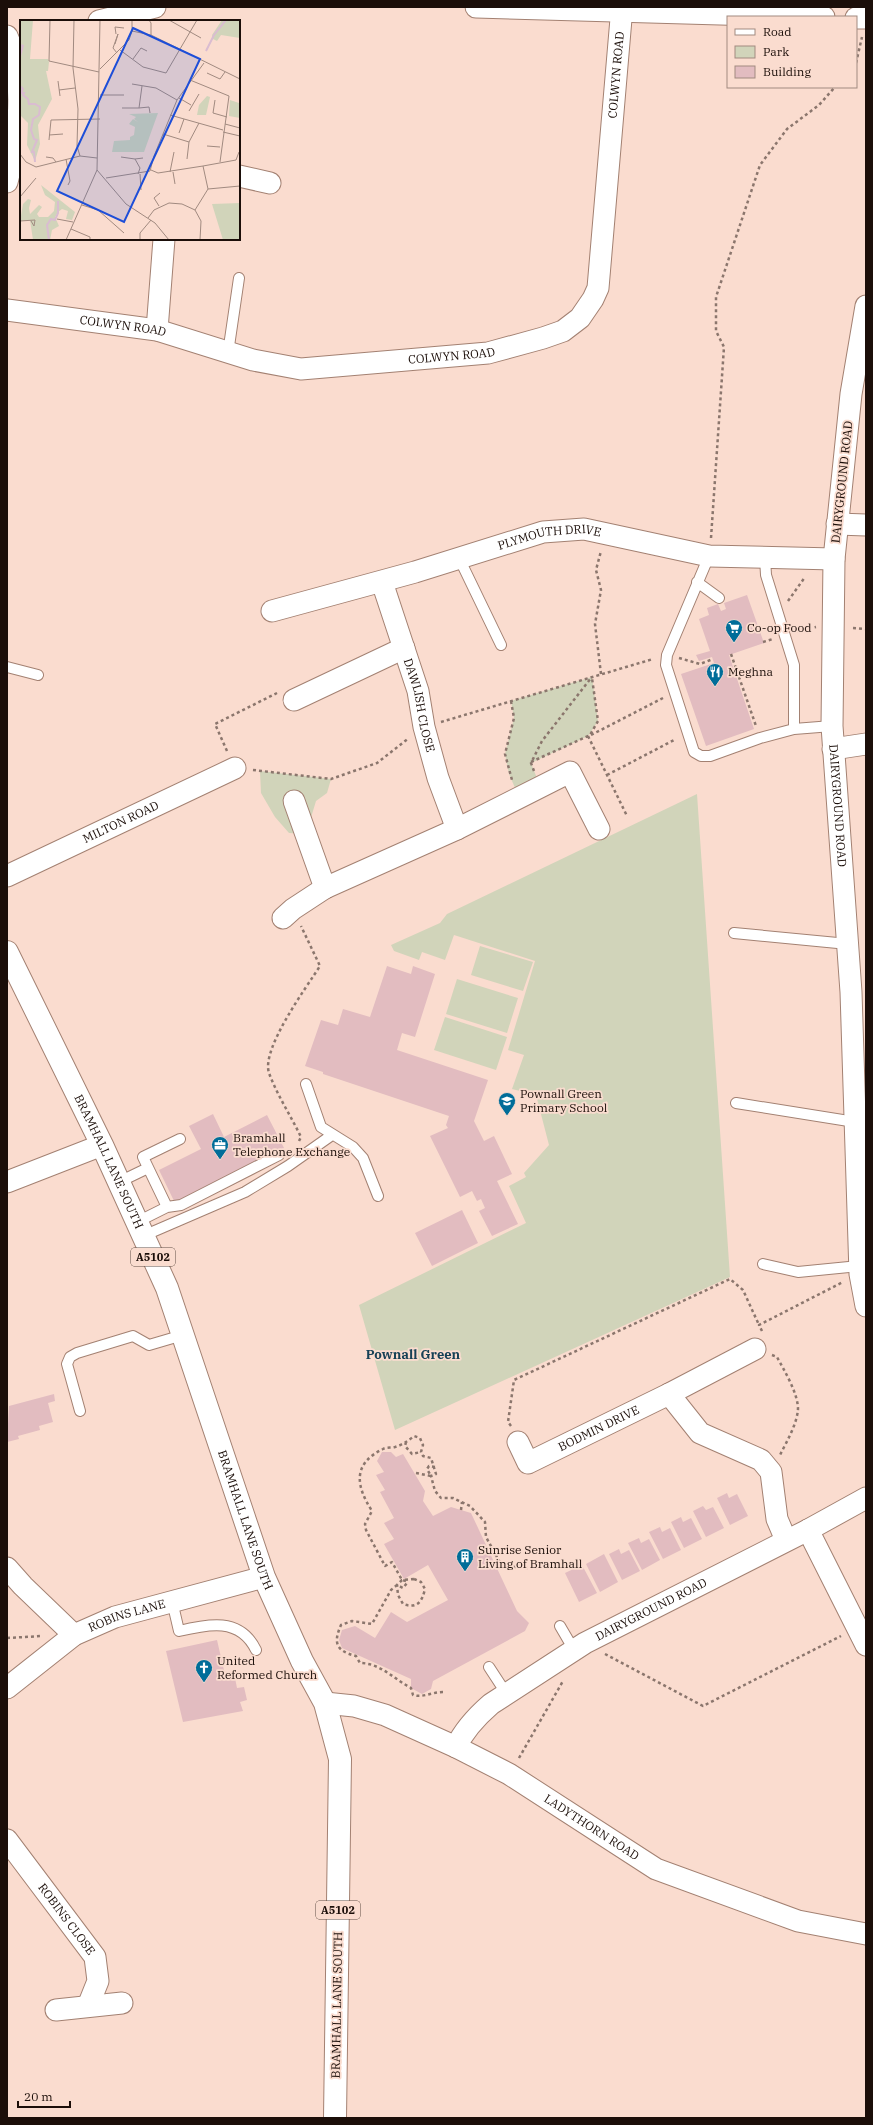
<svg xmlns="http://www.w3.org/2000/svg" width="873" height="2125" font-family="'IBM Plex Serif',serif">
	<rect width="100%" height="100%" fill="#fadccf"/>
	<path fill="#d1d4ba" d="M592 677 598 721 588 736 531 763 540 786 519 797 509 774 505 754 514 718 511 701Z
		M260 771 331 779 327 793 316 801 306 834 289 833 275 817 261 793Z
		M697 794 730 1277 395 1430 359 1305 526 1223 509 1186 526 1177 524 1173 549 1145 536 1095 512 1089 524 1055 508 1050 535 961 454 935 445 960 422 952 419 960 394 951 391 945 440 923 447 914Z
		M480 946 533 962 523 991 471 975Z
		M457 979 518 998 507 1033 446 1014Z
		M445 1017 507 1037 496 1070 434 1050Z"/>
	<path fill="#e2bcc0" d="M747 595 764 643 729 655 754 729 706 746 681 674 714 663 712 657 699 661 696 655 710 651 699 619 709 615 707 608 718 604 721 611 726 609 724 603Z
		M387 966 411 974 413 966 435 974 415 1037 402 1033 397 1050 488 1080 474 1121 484 1141 494 1136 512 1174 497 1181 518 1224 492 1236 479 1211 485 1208 481 1199 477 1201 472 1191 460 1197 430 1136 448 1128 446 1125 449 1116 323 1074V1072L305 1066 321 1020 338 1025 343 1009 370 1017Z
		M213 1114 224 1137 267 1115 284 1148 175 1203 159 1170 201 1149 189 1126Z
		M462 1210 478 1243 432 1266 415 1233Z
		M54 1394 55 1401 48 1403 53 1422 39 1426 40 1430 18 1436 19 1439 7 1442 9 1406Z
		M382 1452H391L396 1457 403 1454 425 1491 423 1501 433 1516 451 1507 471 1513 517 1611 529 1623 525 1631 433 1681 431 1689 422 1694 411 1688V1679L342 1648 339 1640 342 1630 355 1626 375 1638 391 1612 407 1622 448 1600 428 1565 404 1579 384 1544 394 1539 384 1523 394 1518 380 1492 385 1490 376 1475 384 1472 377 1461Z
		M727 1493 729 1498 737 1494 748 1516 730 1525 717 1498Z
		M703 1506 706 1510 713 1507 724 1528 706 1537 693 1511Z
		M681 1517 683 1522 691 1518 702 1539 684 1548 671 1522Z
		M660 1527 662 1532 670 1528 681 1550 663 1559 649 1532Z
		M639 1538 641 1543 649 1539 660 1560 642 1570 628 1543Z
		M619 1549 621 1554 629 1550 640 1571 622 1580 609 1554Z
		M604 1554 618 1582 600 1592 586 1564Z
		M582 1565 597 1593 579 1602 565 1573Z
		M217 1640 226 1679 235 1678 237 1688 244 1687 247 1700 240 1702 243 1711 183 1722 166 1651Z"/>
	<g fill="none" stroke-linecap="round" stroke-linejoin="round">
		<defs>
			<path id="service" d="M228 353 239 278
				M709 556 667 655 666 665 694 752 701 756H710L760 738 794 729
				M459 558 501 645
				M765 558 766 575 794 665V729L832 726
				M697 582 719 598
				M7 667 38 675
				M734 933 848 944
				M306 1084 321 1127 353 1147 363 1158 378 1196
				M736 1103 855 1122
				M119 1182 148 1168
				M167 1207 181 1205 279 1155
				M137 1222 167 1207 143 1157 180 1139
				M143 1236 245 1192 288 1166 332 1135
				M763 1264 798 1272 859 1266
				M80 1411 67 1364 70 1357 77 1353 133 1336 149 1345 183 1335
				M172 1601 179 1631C208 1624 240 1617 256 1650
				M560 1626 574 1650
				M489 1667 506 1693"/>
			<g id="minor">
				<path d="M476 7 824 17"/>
				<path d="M856 18H866"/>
				<path d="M99 21 155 7"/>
				<path d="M7 36C26 77 19 140 7 182"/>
				<path d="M239 176 270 183"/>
				<path id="s1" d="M866 306 851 394 834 559 832 726 851 992 860 1274 866 1306"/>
				<path id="s2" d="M7 310 157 330 253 360 301 369 488 353 543 338 563 331 580 318 593 299 598 288 622 7"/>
				<path d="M157 330 164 239"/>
				<path d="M837 524 866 525"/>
				<path id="s3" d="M382 582 418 691 424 727 438 778 457 829 570 772 599 829"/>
				<path id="s4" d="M272 611 415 572 543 532 584 529 709 556 834 559"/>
				<path d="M294 700 404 648"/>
				<path d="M833 749 866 744"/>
				<path d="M294 801 325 888"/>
				<path id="s5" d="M7 876 235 768"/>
				<path d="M283 918 293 909 325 888 457 829"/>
				<path d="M7 1182 102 1145"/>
				<path d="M755 1349 669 1394 700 1433 761 1460 771 1472 777 1519 786 1540"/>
				<path id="s6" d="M518 1442 528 1463 669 1394"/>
				<path d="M808 1530 866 1645"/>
				<path d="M7 1568 23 1586 74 1635"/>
				<path id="s7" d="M7 1688 74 1635 115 1617 264 1577"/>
				<path id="s8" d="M325 1703 354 1706 385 1715 456 1747 509 1774 656 1869 798 1921 866 1934"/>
				<path id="s9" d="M456 1747C464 1730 476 1717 491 1704L585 1643 808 1530 866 1498"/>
				<path id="s10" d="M7 1840 95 1957 98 1981 88 2006"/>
				<path d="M56 2010 122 2003"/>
			</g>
			<g id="primary">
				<path id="s11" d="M7 952 102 1145 167 1288 264 1577 302 1661 325 1703 340 1759 335 2118"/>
			</g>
		</defs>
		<use href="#service" stroke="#a38172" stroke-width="12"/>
		<use href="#minor" stroke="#a38172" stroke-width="23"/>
		<use href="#primary" stroke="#a38172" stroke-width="24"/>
		<path stroke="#8b766d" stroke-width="2.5" stroke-dasharray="3 3" stroke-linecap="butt" d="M856 63 862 37
			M711 538 724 347 716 331V297L760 165 787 129 819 105 835 87
			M788 601 805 577
			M853 628 866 629
			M797 631 816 627
			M763 642 773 639
			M731 654 756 726
			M679 658 700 664 713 659
			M601 674 595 624 601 590 596 570 601 551
			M511 701 514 718 505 754 512 780
			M441 722 653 659
			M591 735 663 698
			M588 736 627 816
			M227 751 215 724 277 693
			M531 762 590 735 598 721 592 678
			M253 770 331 779 377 763 409 738
			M534 771 531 763 542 741 591 678
			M607 775 676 739
			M299 1141 301 1137C291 1116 277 1095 269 1073 261 1049 306 988 320 966L301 926
			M762 1331 759 1325 843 1282
			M772 1355 777 1357C784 1370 798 1393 798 1409 797 1424 787 1441 780 1455
			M511 1426 508 1422 514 1380 730 1279 743 1290 759 1325
			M406 1442 405 1446 412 1454 421 1452
			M416 1473 431 1476 427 1469 429 1466 435 1467
			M461 1510 462 1502
			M414 1579 421 1582 425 1589C422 1602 417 1609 403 1604L398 1595 397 1585 402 1580Z
			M7 1638 42 1636
			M605 1654 703 1706 841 1636
			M443 1692C432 1692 423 1698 413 1695L411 1688C394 1679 380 1663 360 1663L356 1656C336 1651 333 1643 341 1625L352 1621 372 1624 391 1590 397 1585 403 1588 407 1583 406 1581 402 1580 392 1562 385 1566 366 1530 365 1524 372 1511C356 1486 352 1464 383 1449 386 1447 391 1448 395 1447 402 1445 408 1441 414 1436L420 1438 423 1445 421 1452 423 1456 431 1458 436 1474 431 1476 435 1491 441 1498H453L470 1506 485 1522 486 1537 502 1566 528 1568
			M519 1758 563 1681"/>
		<use href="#service" stroke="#fff" stroke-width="10"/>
		<use href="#minor" stroke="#fff" stroke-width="21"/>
		<use href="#primary" stroke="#fff" stroke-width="22"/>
	</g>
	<defs>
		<symbol id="supermarket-pin" viewBox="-11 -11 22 30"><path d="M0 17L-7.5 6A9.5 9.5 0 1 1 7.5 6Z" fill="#006d99" stroke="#fadccf"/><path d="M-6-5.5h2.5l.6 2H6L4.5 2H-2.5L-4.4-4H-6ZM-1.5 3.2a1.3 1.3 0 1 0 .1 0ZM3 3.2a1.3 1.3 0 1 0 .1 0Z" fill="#fff"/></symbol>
		<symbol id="restaurant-pin" viewBox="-11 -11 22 30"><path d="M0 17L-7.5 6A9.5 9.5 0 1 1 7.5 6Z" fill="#006d99" stroke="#fadccf"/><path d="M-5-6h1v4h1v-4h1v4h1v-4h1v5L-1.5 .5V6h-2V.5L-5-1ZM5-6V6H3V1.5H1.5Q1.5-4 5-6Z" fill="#fff"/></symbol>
		<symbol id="school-pin" viewBox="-11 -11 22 30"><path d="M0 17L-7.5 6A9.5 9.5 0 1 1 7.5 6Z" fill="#006d99" stroke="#fadccf"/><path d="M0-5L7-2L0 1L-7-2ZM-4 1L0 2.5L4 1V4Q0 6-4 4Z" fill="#fff"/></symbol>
		<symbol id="office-pin" viewBox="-11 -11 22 30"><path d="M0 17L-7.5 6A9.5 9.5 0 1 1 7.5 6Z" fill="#006d99" stroke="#fadccf"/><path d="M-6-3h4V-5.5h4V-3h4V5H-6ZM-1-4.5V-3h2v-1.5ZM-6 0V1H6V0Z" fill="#fff"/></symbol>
		<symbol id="building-pin" viewBox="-11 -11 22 30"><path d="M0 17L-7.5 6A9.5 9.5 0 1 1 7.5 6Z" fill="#006d99" stroke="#fadccf"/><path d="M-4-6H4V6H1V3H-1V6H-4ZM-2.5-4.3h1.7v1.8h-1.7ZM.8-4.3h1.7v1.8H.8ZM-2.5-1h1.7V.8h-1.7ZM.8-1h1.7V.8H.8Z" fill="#fff"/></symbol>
		<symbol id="church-pin" viewBox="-11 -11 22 30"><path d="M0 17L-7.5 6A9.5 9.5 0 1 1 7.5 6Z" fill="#006d99" stroke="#fadccf"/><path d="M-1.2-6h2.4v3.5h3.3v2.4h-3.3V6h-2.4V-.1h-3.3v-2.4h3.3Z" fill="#fff"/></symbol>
	</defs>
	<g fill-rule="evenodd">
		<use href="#supermarket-pin" x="724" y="618" width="20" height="27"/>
		<use href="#restaurant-pin" x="705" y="662" width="20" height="27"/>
		<use href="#school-pin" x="497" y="1091" width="20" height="27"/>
		<use href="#office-pin" x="210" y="1135" width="20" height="27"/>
		<use href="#building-pin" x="455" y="1547" width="20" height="27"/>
		<use href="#church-pin" x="194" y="1658" width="20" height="27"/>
	</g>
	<g text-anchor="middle" stroke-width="3.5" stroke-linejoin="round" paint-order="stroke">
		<g fill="#fadccf" stroke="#5e4c44" stroke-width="1">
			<rect x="131" y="1248" width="44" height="18" rx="3"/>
			<rect x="316" y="1901" width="44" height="18" rx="3"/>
		</g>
		<g font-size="11" font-weight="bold" fill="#1b0e09">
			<text x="153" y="1261">A5102</text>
			<text x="338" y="1914">A5102</text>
		</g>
		<g font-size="12" fill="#1b0e09" stroke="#fadccf">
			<text dy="4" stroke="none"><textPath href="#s2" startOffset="837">COLWYN ROAD</textPath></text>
			<text dy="4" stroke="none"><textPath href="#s2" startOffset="117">COLWYN ROAD</textPath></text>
			<text dy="4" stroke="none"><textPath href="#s2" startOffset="452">COLWYN ROAD</textPath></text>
			<text transform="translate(842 482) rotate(-84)" y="4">DAIRYGROUND ROAD</text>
			<text dy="4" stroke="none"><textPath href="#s4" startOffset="288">PLYMOUTH DRIVE</textPath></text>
			<text dy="4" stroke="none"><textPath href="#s3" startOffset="129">DAWLISH CLOSE</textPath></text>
			<text dy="4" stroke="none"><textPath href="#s1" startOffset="502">DAIRYGROUND ROAD</textPath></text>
			<text dy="4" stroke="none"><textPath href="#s5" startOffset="126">MILTON ROAD</textPath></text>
			<text dy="4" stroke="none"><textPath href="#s11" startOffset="233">BRAMHALL LANE SOUTH</textPath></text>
			<text dy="4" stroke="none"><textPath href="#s6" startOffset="102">BODMIN DRIVE</textPath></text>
			<text dy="4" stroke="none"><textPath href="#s11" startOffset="617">BRAMHALL LANE SOUTH</textPath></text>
			<text dy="4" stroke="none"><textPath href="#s9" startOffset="242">DAIRYGROUND ROAD</textPath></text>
			<text dy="4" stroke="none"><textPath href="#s7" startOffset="142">ROBINS LANE</textPath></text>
			<text dy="4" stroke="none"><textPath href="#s8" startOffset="297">LADYTHORN ROAD</textPath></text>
			<text dy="4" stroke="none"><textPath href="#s10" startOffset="99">ROBINS CLOSE</textPath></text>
			<text transform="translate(337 2005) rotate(-89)" y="4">BRAMHALL LANE SOUTH</text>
		</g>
		<g font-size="12" fill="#1b0e09" stroke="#fadccf" text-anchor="start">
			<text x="747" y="632">Co-op Food</text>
			<text x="728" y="676">Meghna</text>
			<text x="520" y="1098">Pownall Green<tspan x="520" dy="14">Primary School</tspan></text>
			<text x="233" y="1142">Bramhall<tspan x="233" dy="14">Telephone Exchange</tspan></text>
			<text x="478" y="1554">Sunrise Senior<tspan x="478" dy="14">Living of Bramhall</tspan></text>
			<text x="217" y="1665">United<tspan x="217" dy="14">Reformed Church</tspan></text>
		</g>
		<g font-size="13" font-weight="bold" fill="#164056" stroke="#fadccf">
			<text x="413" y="1359">Pownall Green</text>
		</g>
	</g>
	<g transform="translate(20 20)">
		<rect width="220" height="220" fill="#fadccf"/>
		<path d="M0 0H13L10 39H28L29 42 28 51H26L32 79 18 105 20 124 15 141 7 125 8 103 0 95ZM202 0H220V18L201 15 197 21 193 19 192 15ZM187 76 190 77 186 95H177L179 85ZM210 80 219 83 220 80V98L209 96ZM138 93 124 132H92L94 121 110 120V117L114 115 115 107 109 104 113 99 118 102 114 99 116 97 109 94ZM21 165 55 192 52 200 46 199 48 191 42 189 38 192 35 197 39 206 32 210 30 220H13L10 200 0 201 3 184 8 179 11 180 9 188 10 194 19 185 22 187 17 194 19 197H28L34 191 35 182 25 175ZM220 183V220H203L192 184Z" fill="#d1d4ba"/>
		<path fill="none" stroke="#dabcd1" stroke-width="2" d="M0 25 3 26 0 36M186 31 194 15 206 0M0 66 3 69 1 73H4L3 75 8 79 9 84H15L20 87 19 95 13 99 11 110 14 119 17 120 12 132H14L15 142M29 220 27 205 31 199 35 200 38 193V181"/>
		<path fill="none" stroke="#a18a80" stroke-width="1" d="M30 0 29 41 79 52M54 0 53 48 58 89 57 126 60 136M129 0 131 3V15M149 0 181 18M112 11 131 15 220 59M96 14 95 7 104 8M95 24 98 14 93 28 97 33M100 30 123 47 146 53 177 0M113 39 121 28 127 31M80 49 109 20 112 11V0M187 53 200 59 205 52M170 60 209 76 200 142M38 61 40 76M112 64 136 68 157 80M122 66 119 88 129 87 130 93M39 70 55 68M80 75H104M159 78 171 85M195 80 193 93 207 97M102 88H119M169 91 179 74M150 95 203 110M205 104 220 108M203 112 220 116M159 113 164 99M143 114 169 122M29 115 43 114M29 120 31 100 80 99M187 126 200 127M0 134 6 142 16 147 60 136 77 138M26 137 33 138 36 142M101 137 115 139M46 139 50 161 48 165M167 139 169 122 179 103M77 150 106 184 135 203 149 220M131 150 138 153 183 146 216 140 219 132M150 152 154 132M153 152 155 164M118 154 120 148 115 139 123 138M120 154 121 170M86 158 130 151 134 136 157 80 184 43M188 169 220 166M0 177 16 158M62 185 78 190 104 213M139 186 134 178 140 173M175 190 188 169 183 146M175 190 181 201 180 220M128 198 134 190 149 183 162 184 175 190M37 199 53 202M0 201 15 200 14 206 11 201M51 209 70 217V220M46 220 77 150 80 0M120 220V213L131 200"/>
		<path fill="#1d4ed8" fill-opacity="0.15" stroke="#1d4ed8" stroke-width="2" d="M113 8 180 39 104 202 37 171Z"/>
		<rect width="220" height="220" fill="none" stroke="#1b0e09" stroke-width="2"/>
	</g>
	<rect width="873" height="2125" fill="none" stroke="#1b0e09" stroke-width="16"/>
	<rect x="727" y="16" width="130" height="72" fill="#fadccf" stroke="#a18a80"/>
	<rect x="735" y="29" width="20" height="6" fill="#ffffff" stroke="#a18a80"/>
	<text x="763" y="36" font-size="12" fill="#1b0e09">Road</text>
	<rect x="735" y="46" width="20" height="12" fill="#d1d4ba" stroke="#a18a80"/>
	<text x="763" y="56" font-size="12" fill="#1b0e09">Park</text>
	<rect x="735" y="66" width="20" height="12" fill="#e2bcc0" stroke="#a18a80"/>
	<text x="763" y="76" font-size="12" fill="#1b0e09">Building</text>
	<path d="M18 2101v6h52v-6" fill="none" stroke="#1b0e09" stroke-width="2"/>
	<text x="24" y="2101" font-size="12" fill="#1b0e09" stroke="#fadccf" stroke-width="3" paint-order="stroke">20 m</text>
</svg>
